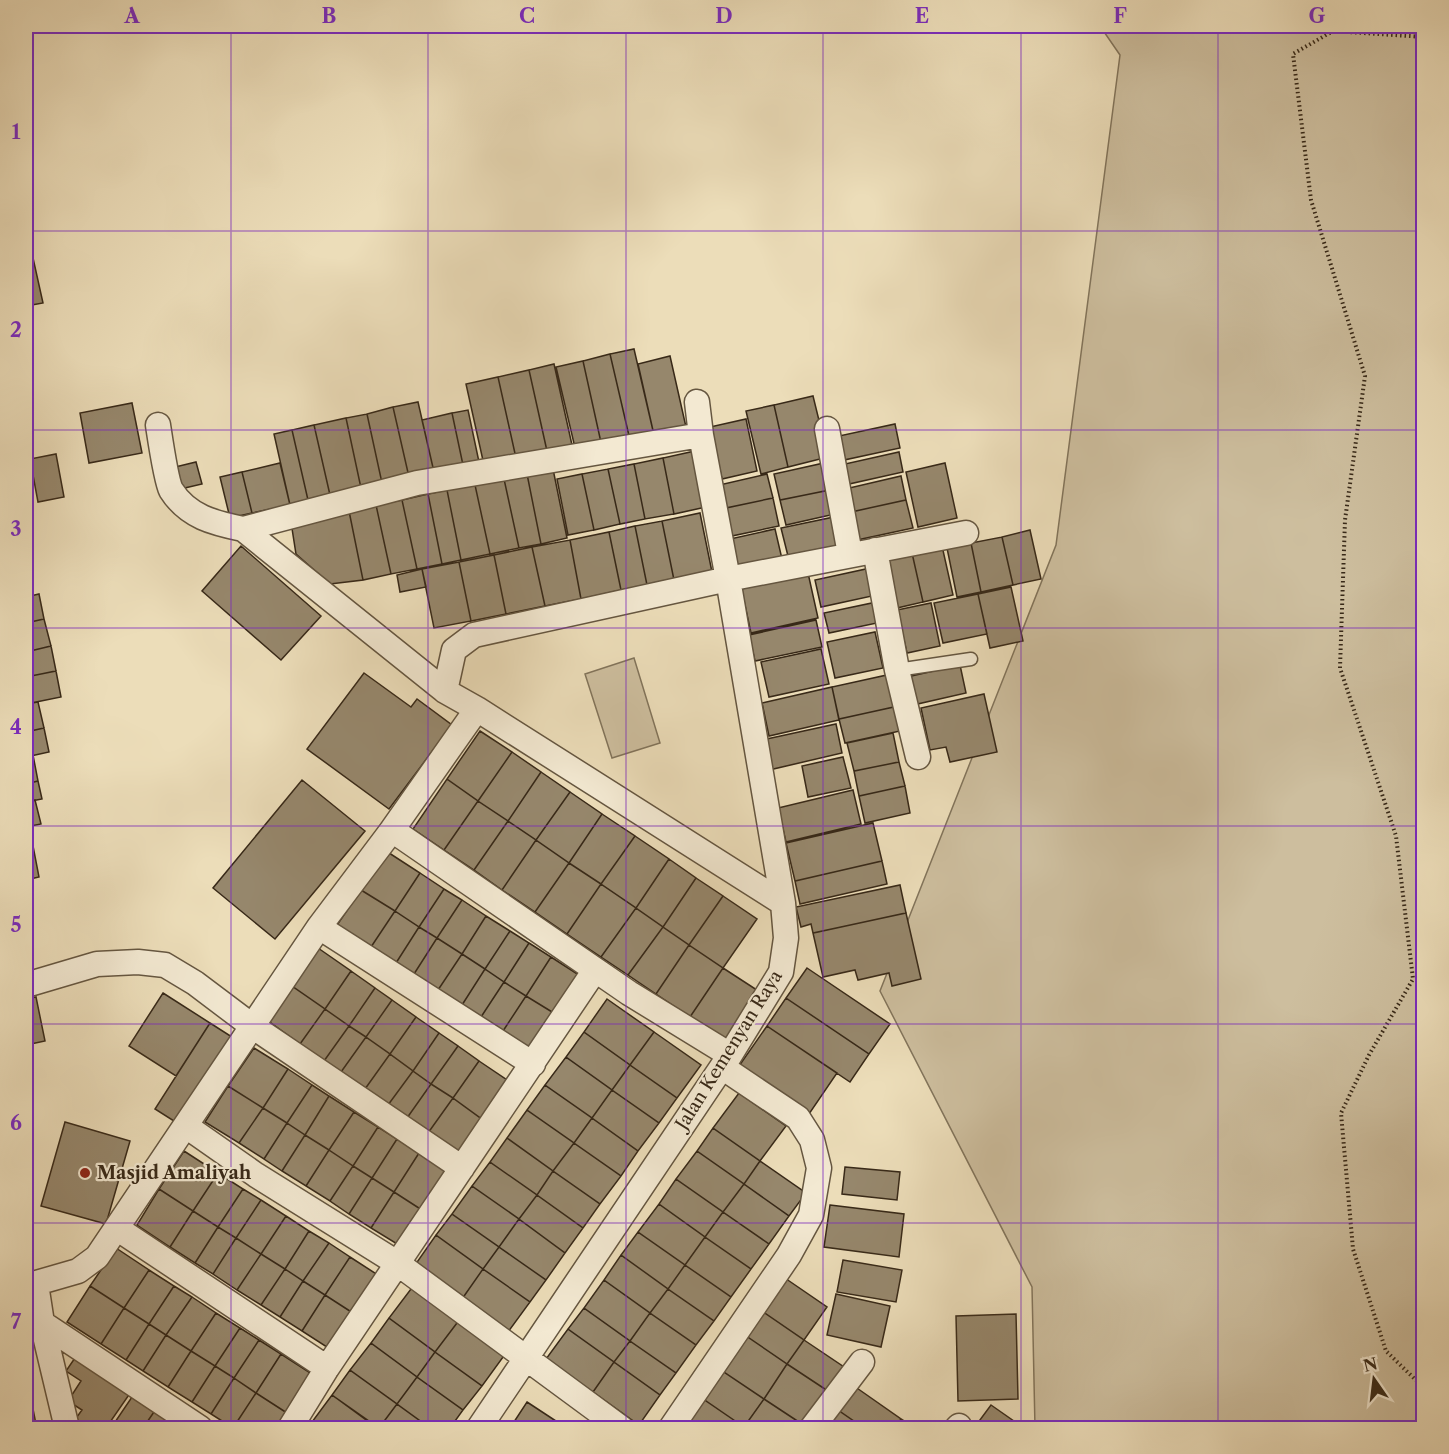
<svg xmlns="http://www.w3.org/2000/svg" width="1449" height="1454" font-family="'Libre Caslon Text',serif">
	<rect width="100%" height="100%" fill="#ecddb9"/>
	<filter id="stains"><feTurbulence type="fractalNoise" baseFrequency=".00333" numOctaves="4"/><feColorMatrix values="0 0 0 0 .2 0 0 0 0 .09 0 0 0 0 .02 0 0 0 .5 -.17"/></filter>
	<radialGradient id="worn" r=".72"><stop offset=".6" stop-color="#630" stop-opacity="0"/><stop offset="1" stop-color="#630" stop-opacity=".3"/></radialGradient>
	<path fill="#cdbe9e" stroke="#82745b" stroke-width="1.5" d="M1100 26H1423V1428H1035L1032 1287 880 991 1056 545 1120 55Z
		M634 658 660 743 612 758 585 674Z"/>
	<path fill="#96876c" stroke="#382918" stroke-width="1.5" d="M33 258 43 303 26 306V259Z
		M634 349 654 435 630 440 610 354Z
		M610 354 630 440 602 447 583 361Z
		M670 356 686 427 654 435 638 364Z
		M583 361 602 447 576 452 556 367Z
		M554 364 572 445 547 451 529 370Z
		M529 370 547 451 516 458 498 377Z
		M498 377 516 458 484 465 466 384Z
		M813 396 828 457 788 467 774 405Z
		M418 402 434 472 409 477 393 407Z
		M132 403 142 453 89 463 80 413Z
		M774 405 788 467 761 474 746 411Z
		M393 407 409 477 382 483 367 414Z
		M468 410 479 462 463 465 452 413Z
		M452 413 463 465 434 472 422 420Z
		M367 414 382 483 361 488 346 418Z
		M346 418 361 488 330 495 314 425Z
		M746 419 757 471 722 479 710 427Z
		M895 424 900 448 844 460 839 436Z
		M314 425 330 495 308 500 292 430Z
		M292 430 308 500 290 505 274 434Z
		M695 451 706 507 674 514 663 458Z
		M899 452 903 472 849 484 845 464Z
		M56 454 64 497 38 502 30 459Z
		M663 458 674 514 645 519 634 464Z
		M196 462 202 484 176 490 171 468Z
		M280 463 290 505 252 513 242 472Z
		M824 463 830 490 780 500 774 474Z
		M945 463 957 518 918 527 906 472Z
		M634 464 645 519 620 524 608 469Z
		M553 469 567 538 541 544 527 474Z
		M608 469 620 524 594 530 582 474Z
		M242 472 252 513 230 518 220 477Z
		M527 474 541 544 519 548 504 479Z
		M582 474 594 530 568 535 557 479Z
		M767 474 773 498 721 509 715 486Z
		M901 476 906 500 851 512 845 489Z
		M504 479 519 548 490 554 475 485Z
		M475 485 490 554 461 560 447 490Z
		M447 490 461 560 442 564 428 494Z
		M830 490 835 514 786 525 780 500Z
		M428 494 442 564 417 569 402 500Z
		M773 498 779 526 727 537 721 509Z
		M402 500 417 569 391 574 376 505Z
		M906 500 913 528 857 540 851 512Z
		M376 505 391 574 363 580 349 511Z
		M349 511 363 580 330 584 296 554 291 522Z
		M700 513 712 572 674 580 662 521Z
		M834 517 841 549 789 560 781 528Z
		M662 521 674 580 647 585 635 526Z
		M635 526 647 585 621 590 609 532Z
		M775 529 782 559 736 568 730 539Z
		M1030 530 1041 579 1013 585 1002 537Z
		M609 532 621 590 581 599 570 540Z
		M1002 537 1013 585 981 592 971 543Z
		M570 540 581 599 545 606 532 547Z
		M971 543 981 592 957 597 947 548Z
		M241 546 321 616 281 660 202 591Z
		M942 546 953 595 923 602 912 553Z
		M532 547 545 606 506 614 494 555Z
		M912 553 923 602 897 608 886 558Z
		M494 555 506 614 471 621 459 562Z
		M459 562 471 621 434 628 422 569Z
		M422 569 426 587 400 592 397 575Z
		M866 569 872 596 821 607 815 580Z
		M808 573 818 618 751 633 741 587Z
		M1011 587 1023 641 990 648 978 594Z
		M39 594 44 619 26 623V597Z
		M978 594 987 634 943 643 934 603Z
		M872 603 877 623 829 633 824 613Z
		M931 603 940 646 907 653 897 610Z
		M44 619 51 646 26 652V623Z
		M816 620 822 647 755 661 749 635Z
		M875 632 883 668 835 678 827 642Z
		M51 646 56 671 26 677V652Z
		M821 649 829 684 769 697 761 662Z
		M960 665 966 693 913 705 907 677Z
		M56 671 61 697 26 704V677Z
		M364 673 411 707 417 699 452 725 389 809 307 749Z
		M887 675 894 707 839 719 832 687Z
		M832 687 839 720 769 736 762 703Z
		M984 694 997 752 950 762 946 747 930 750 921 708Z
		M38 702 44 728 26 732V704Z
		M894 707 900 731 845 743 839 719Z
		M836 724 842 753 769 770 762 740Z
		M44 728 49 752 26 757V732Z
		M480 731 512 752 478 801 447 779Z
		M893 733 899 762 854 771 847 743Z
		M512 752 541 772 508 821 478 801Z
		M33 755 38 781 26 784V757Z
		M843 757 851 788 808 797 802 766Z
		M899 762 905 786 859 796 854 771Z
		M541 772 570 792 536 840 508 821Z
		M447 779 478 801 444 850 413 829Z
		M302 780 365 831 275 939 213 888Z
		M38 781 42 799 26 802V784Z
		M905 786 910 813 865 823 859 796Z
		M853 790 861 824 786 842 778 808Z
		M570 792 602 814 569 863 536 840Z
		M35 800 41 824 26 827V802Z
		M478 801 508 821 474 870 444 850Z
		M602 814 635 836 601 884 569 863Z
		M508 821 536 840 502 890 474 870Z
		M873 823 882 861 795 881 786 843Z
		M635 836 669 859 636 908 601 884Z
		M536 840 569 863 535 912 502 890Z
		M33 846 39 877 26 880V848Z
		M386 851 420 873 395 911 361 890Z
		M669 859 696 878 663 927 636 908Z
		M882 861 887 884 800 904 795 881Z
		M569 863 601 884 567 934 535 912Z
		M420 873 444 889 419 927 395 911Z
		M696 878 723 896 689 945 663 927Z
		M26 880 33 916 26 917Z
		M601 884 636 908 601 957 567 934Z
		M900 885 906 913 813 933 811 924 801 927 796 907Z
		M444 889 462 900 437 938 419 927Z
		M361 890 395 911 371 947 337 925Z
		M723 896 757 919 723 968 689 945Z
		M462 900 486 916 462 954 437 938Z
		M636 908 663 927 628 975 601 957Z
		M395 911 419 927 396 963 371 947Z
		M906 913 921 979 892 986 889 973 858 980 855 970 823 977 813 933Z
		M486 916 510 931 485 969 462 954Z
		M419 927 437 938 414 974 396 963Z
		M663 927 689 945 656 994 628 975Z
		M510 931 529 943 504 982 485 969Z
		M437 938 462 954 438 990 414 974Z
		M529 943 551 957 526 996 504 982Z
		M689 945 723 968 690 1017 656 994Z
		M318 948 351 971 325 1009 292 986Z
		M462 954 485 969 462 1005 438 990Z
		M551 957 582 977 557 1015 526 996Z
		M723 968 760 992 726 1042 690 1017Z
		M807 968 890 1024 869 1054 786 998Z
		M485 969 504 982 481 1017 462 1005Z
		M351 971 375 988 349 1026 325 1009Z
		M504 982 526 996 503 1031 481 1017Z
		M292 986 325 1009 300 1044 267 1020Z
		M375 988 392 1000 366 1037 349 1026Z
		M163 993 210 1023 176 1076 129 1046Z
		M526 996 557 1015 534 1051 503 1031Z
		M36 997 45 1041 26 1045V999Z
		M786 998 869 1054 850 1082 767 1026Z
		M607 999 654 1032 630 1065 584 1032Z
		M392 1000 416 1017 390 1054 366 1037Z
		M325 1009 349 1026 324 1061 300 1044Z
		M416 1017 439 1033 413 1071 390 1054Z
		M210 1023 232 1037 177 1123 155 1109Z
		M349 1026 366 1037 341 1072 324 1061Z
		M767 1026 837 1073 809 1114 739 1066Z
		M584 1032 630 1065 612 1090 566 1057Z
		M654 1032 701 1065 677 1098 630 1065Z
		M439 1033 458 1046 431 1084 413 1071Z
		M366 1037 390 1054 365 1089 341 1072Z
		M458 1046 479 1061 453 1098 431 1084Z
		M254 1048 288 1069 263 1108 228 1086Z
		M390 1054 413 1071 388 1105 365 1089Z
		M566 1057 612 1090 592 1118 545 1085Z
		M479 1061 510 1082 483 1120 453 1098Z
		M630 1065 677 1098 659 1123 612 1090Z
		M288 1069 312 1085 287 1123 263 1108Z
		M413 1071 431 1084 407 1118 388 1105Z
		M431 1084 453 1098 428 1133 407 1118Z
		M312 1085 329 1096 305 1135 287 1123Z
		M545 1085 592 1118 574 1143 527 1110Z
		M228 1086 263 1108 239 1143 205 1122Z
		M612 1090 659 1123 638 1151 592 1118Z
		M739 1093 786 1126 760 1161 713 1128Z
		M329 1096 354 1112 329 1150 305 1135Z
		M453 1098 483 1120 458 1154 428 1133Z
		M263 1108 287 1123 264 1159 239 1143Z
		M527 1110 574 1143 553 1171 507 1138Z
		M354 1112 378 1127 353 1166 329 1150Z
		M592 1118 638 1151 621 1176 574 1143Z
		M65 1122 130 1141 106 1224 41 1206Z
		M287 1123 305 1135 282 1171 264 1159Z
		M378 1127 397 1139 372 1178 353 1166Z
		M713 1128 760 1161 744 1184 697 1151Z
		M305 1135 329 1150 306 1186 282 1171Z
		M507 1138 553 1171 537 1195 490 1162Z
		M397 1139 419 1153 394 1192 372 1178Z
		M574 1143 621 1176 600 1204 553 1171Z
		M329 1150 353 1166 330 1201 306 1186Z
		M184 1151 218 1173 193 1211 159 1189Z
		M697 1151 744 1184 723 1212 676 1179Z
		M419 1153 450 1173 425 1212 394 1192Z
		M760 1161 806 1193 789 1216 744 1184Z
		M490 1162 537 1195 519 1219 472 1186Z
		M353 1166 372 1178 349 1214 330 1201Z
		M845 1167 900 1172 897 1200 842 1194Z
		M553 1171 600 1204 583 1228 537 1195Z
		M218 1173 243 1189 218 1227 193 1211Z
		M372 1178 394 1192 371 1228 349 1214Z
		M676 1179 723 1212 705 1237 659 1204Z
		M744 1184 789 1216 769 1244 723 1212Z
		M472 1186 519 1219 499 1247 452 1214Z
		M159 1189 193 1211 170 1247 137 1225Z
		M243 1189 261 1200 236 1238 218 1227Z
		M394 1192 425 1212 402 1247 371 1228Z
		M537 1195 583 1228 565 1253 519 1219Z
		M261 1200 286 1216 261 1254 236 1238Z
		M659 1204 705 1237 685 1265 638 1232Z
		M830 1205 904 1214 899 1257 824 1247Z
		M193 1211 218 1227 195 1263 170 1247Z
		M723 1212 769 1244 751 1269 705 1237Z
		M452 1214 499 1247 483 1269 436 1235Z
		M286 1216 309 1231 285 1269 261 1254Z
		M519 1219 565 1253 546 1280 499 1247Z
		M218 1227 236 1238 213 1274 195 1263Z
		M309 1231 329 1243 303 1281 285 1269Z
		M638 1232 685 1265 668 1289 621 1255Z
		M436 1235 483 1269 462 1299 415 1265Z
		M705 1237 751 1269 731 1297 685 1265Z
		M236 1238 261 1254 237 1290 213 1274Z
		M329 1243 350 1257 325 1295 303 1281Z
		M499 1247 546 1280 530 1302 483 1269Z
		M116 1248 149 1270 124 1308 90 1286Z
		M261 1254 285 1269 261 1305 237 1290Z
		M621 1255 668 1289 650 1313 604 1280Z
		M350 1257 381 1277 356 1315 325 1295Z
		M843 1260 902 1270 896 1302 837 1292Z
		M685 1265 731 1297 714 1321 668 1289Z
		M285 1269 303 1281 280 1317 261 1305Z
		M483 1269 530 1302 508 1332 462 1299Z
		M149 1270 174 1286 149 1324 124 1308Z
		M779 1274 827 1307 804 1340 756 1307Z
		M604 1280 650 1313 630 1341 584 1308Z
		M303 1281 325 1295 302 1331 280 1317Z
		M414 1285 460 1319 435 1352 389 1318Z
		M90 1286 124 1308 101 1344 67 1322Z
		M174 1286 192 1297 166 1335 149 1324Z
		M668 1289 714 1321 696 1345 650 1313Z
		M836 1294 890 1306 881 1347 827 1335Z
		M325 1295 356 1315 333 1351 302 1331Z
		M192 1297 216 1313 191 1351 166 1335Z
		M756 1307 804 1340 787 1364 739 1331Z
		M124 1308 149 1324 126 1360 101 1344Z
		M584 1308 630 1341 614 1362 568 1329Z
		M216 1313 240 1328 215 1366 191 1351Z
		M650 1313 696 1345 676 1373 630 1341Z
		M1016 1314 1018 1399 958 1401 956 1316Z
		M389 1318 435 1352 417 1377 371 1343Z
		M460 1319 506 1353 482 1386 435 1352Z
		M149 1324 166 1335 143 1371 126 1360Z
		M240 1328 259 1340 234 1378 215 1366Z
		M568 1329 614 1362 593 1392 546 1359Z
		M739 1331 787 1364 764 1399 715 1366Z
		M166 1335 191 1351 168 1387 143 1371Z
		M259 1340 281 1354 256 1393 234 1378Z
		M804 1340 850 1371 834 1395 787 1364Z
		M630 1341 676 1373 660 1395 614 1362Z
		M371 1343 417 1377 397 1404 350 1370Z
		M191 1351 215 1366 192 1402 168 1387Z
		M79 1352 133 1389 106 1428H69L82 1410 68 1401 81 1381 66 1371Z
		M435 1352 482 1386 463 1410 417 1377Z
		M281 1354 312 1374 287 1413 256 1393Z
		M614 1362 660 1395 639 1425 593 1392Z
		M787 1364 834 1395 808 1428 764 1399Z
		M215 1366 234 1378 211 1414 192 1402Z
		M715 1366 764 1399 744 1427 696 1394Z
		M350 1370 397 1404 379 1428 332 1395Z
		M417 1377 463 1410 450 1428H430L397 1404Z
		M234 1378 256 1393 233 1428 211 1414Z
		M854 1386 901 1419 894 1428H864L838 1410Z
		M29 1389 36 1424 26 1427V1390Z
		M256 1393 287 1413 277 1428H233Z
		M134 1394 156 1409 143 1428H111Z
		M696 1394 744 1427 743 1428H701L682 1415Z
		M332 1395 377 1428H312L309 1426Z
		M764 1399 808 1428H747L744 1427Z
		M527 1402 559 1423 555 1428H510Z
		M397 1404 430 1428H379Z
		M991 1405 1024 1428H974Z
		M156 1409 174 1421 169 1428H143Z
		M838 1410 864 1428H824Z
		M901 1419 915 1428H894Z"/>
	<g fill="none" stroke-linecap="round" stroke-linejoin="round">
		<defs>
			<path id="service" d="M897 670 971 659"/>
			<path id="minor" d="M697 402 701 435 728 579 966 533
				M158 425C160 438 166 480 171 490 188 517 214 523 243 529L445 691 477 709 783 903 786 938 781 972 730 1055 479 1428
				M827 429 850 554
				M243 529 417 483 701 435
				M875 550 897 670 918 757
				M445 691 454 650 474 635 728 579 783 903
				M392 830 629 993 730 1055
				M319 927 533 1064
				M26 985 97 964 138 962 165 965 195 983 252 1026 462 1168
				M186 1126 256 1175 397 1263 621 1428
				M118 1229 327 1368
				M36 1284 42 1323 67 1428
				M26 1286 78 1271 97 1257 319 927 392 830 477 709
				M42 1323 200 1428
				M290 1428 327 1368 595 970
				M671 1428 789 1255 811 1215 819 1168 812 1140 798 1118 722 1067
				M812 1428 862 1362
				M957 1428 959 1426"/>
		</defs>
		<use href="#service" stroke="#655640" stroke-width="15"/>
		<use href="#minor" stroke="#655640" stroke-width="27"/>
		<path stroke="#382918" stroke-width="4" stroke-dasharray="1.5 3" stroke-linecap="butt" d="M1424 37 1333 31 1293 54 1311 200 1365 376 1345 520 1340 668 1396 836 1413 979 1369 1055 1341 1113 1353 1249 1386 1351 1424 1388"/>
		<use href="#service" stroke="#f3e9d2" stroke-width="12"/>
		<use href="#minor" stroke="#f3e9d2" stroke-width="24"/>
	</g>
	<path fill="none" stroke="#7b2cbf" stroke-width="1.5" stroke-opacity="0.55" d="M231 26V1428M428 26V1428M626 26V1428M823 26V1428M1021 26V1428M1218 26V1428M26 231H1424M26 430H1424M26 628H1424M26 826H1424M26 1024H1424M26 1223H1424"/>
	<circle fill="#8f2418" stroke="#f3e9d2" stroke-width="2" cx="85" cy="1173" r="6"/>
	<g text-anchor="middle" stroke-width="4.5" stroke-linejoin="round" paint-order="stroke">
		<g font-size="18" fill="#382918" stroke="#f3e9d2">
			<text transform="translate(729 1050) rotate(-58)" y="6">Jalan Kemenyan Raya</text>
		</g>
		<g font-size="18" font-weight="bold" fill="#382918" stroke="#f3e9d2" text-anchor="start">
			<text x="97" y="1179">Masjid Amaliyah</text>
		</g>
	</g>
	<rect width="1449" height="1454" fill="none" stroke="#ecddb9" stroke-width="66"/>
	<g transform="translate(1374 1379) rotate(346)" stroke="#f3e9d2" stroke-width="4.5" paint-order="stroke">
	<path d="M0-4.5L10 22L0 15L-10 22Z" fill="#382918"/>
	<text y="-9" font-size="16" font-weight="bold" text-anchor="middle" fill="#382918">N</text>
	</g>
	<rect x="33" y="33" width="1383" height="1388" fill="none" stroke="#7b2cbf" stroke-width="2"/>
	<g font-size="20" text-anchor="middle" font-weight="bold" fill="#7b2cbf">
		<text x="132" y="23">A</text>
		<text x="329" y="23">B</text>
		<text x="527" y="23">C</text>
		<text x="724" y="23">D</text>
		<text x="922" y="23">E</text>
		<text x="1120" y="23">F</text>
		<text x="1317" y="23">G</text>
		<text x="16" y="139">1</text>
		<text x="16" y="337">2</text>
		<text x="16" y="536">3</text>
		<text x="16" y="734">4</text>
		<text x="16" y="932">5</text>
		<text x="16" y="1130">6</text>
		<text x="16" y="1329">7</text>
	</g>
	<rect width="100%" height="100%" filter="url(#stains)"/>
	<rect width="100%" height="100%" fill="url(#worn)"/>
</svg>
